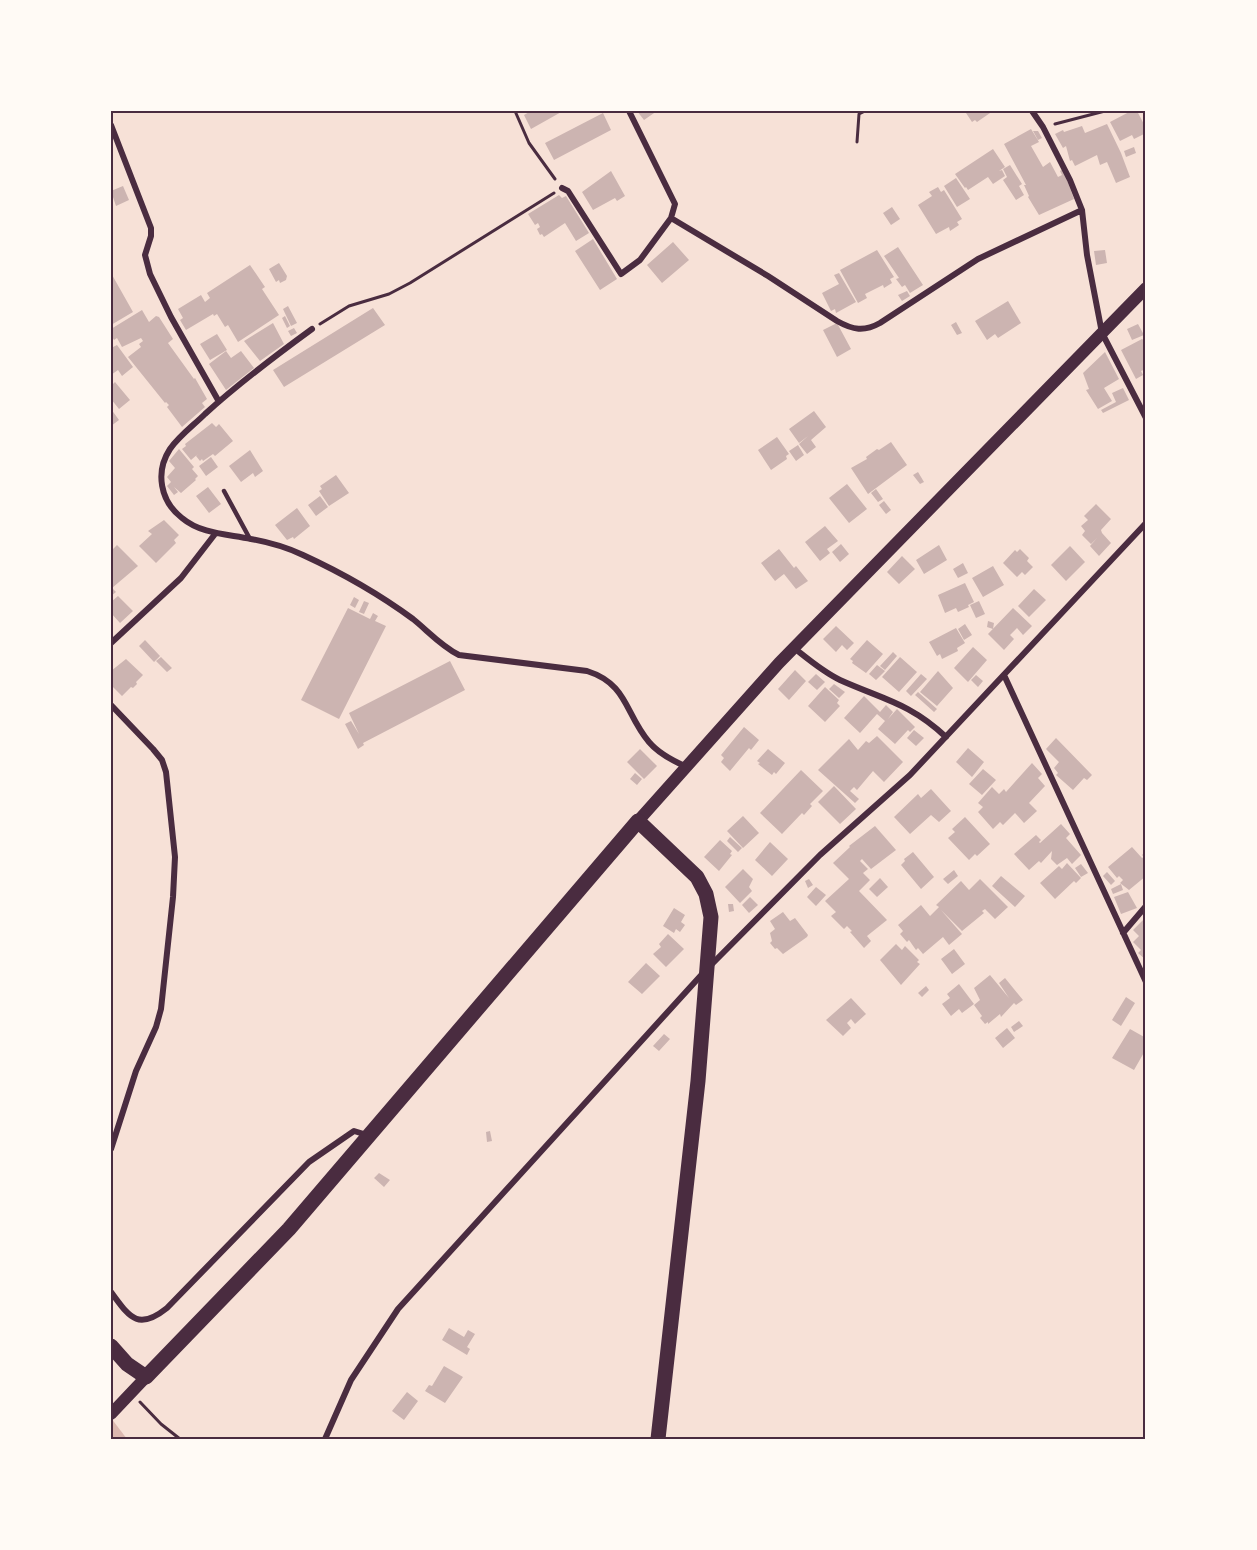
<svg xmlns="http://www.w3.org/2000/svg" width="1257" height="1550" font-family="'Source Sans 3',sans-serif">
	<rect width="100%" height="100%" fill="#f7e1d7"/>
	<path fill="#dcb8b0" d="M111 1418 127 1439H111Z"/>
	<path fill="#ccb4b1" d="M531 111H563L531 129 524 115Z
		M637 111H657L644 120Z
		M969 111H993L977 122 975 120 972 122 966 113Z
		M1131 111H1137L1146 128V133L1134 139 1132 135 1120 141 1110 122Z
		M603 113 611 130 554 160 545 143Z
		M1107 124 1121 153 1130 177 1116 183 1107 162 1100 165 1097 155 1075 166 1072 160 1070 161 1066 146 1063 148 1055 134 1063 130 1064 132 1082 126 1085 133Z
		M1031 129 1039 142 1031 146 1043 167 1050 162 1058 177 1062 175 1060 171 1063 169 1074 199 1039 215 1028 197 1029 196 1024 185H1026L1004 144Z
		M1033 131H1038L1042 138 1038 140Z
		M1134 147 1136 153 1126 157 1124 151Z
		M993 149 1005 167 1002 169 1000 165 1002 169 999 171 1002 170 1005 176 993 184 988 177 968 190 966 187 965 188 955 174Z
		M1010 165 1022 184 1019 186 1024 195 1016 200 1003 180 1007 177 1003 169Z
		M611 171 625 196 617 201 615 198 593 210 582 192Z
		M956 178 970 199 957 207 944 186Z
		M123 186 129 200 116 206 111 191Z
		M938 187 941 192 944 190 962 219 957 222 959 225 950 231 949 227 936 234 918 205 932 196 929 192Z
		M559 195 562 198 566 196 589 233 576 241 565 223 544 237 542 234 540 235 537 229 540 227 538 223 535 225 528 214Z
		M892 207 900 219 891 225 883 213Z
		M593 239 617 279 600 290 575 251Z
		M673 242 689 260 662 283 647 265Z
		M898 247 923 285 910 293 905 285 902 287 896 279 899 278 884 256Z
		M877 250 894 277 890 279 892 283 884 288 883 285 865 294 867 298 858 303 840 270Z
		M1105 250 1107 263 1096 265 1094 251Z
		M279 263 287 276 286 280 280 283 279 280 276 282 269 269Z
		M250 265 265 287 262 289 279 315 238 342 228 325 225 327 217 314 214 316 213 314 186 330 180 320 183 318 178 309 201 295 205 302 210 298 207 293Z
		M111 273 133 312 111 325Z
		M839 273 856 302 836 313 835 309 831 311 822 293 839 284 834 275Z
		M907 291 910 296 902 301 898 295Z
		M1008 301 1021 323 998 338 995 334 987 340 975 321Z
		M288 306 297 323 291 326 283 309Z
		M373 308 385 325 284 387 273 370Z
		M142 310 149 322 156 316 159 317 173 339 168 343 194 379 195 378 207 399 202 403 205 407 182 427 167 407 169 405 166 402 165 403 128 357 141 347 139 344 143 341 141 338 122 347 117 338 114 340 111 335V329Z
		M285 316 290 326 287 328 282 318Z
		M956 322 962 333 957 335 951 325Z
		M273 323 284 344 260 361 244 341Z
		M837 323 851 349 837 357 823 330Z
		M1138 324 1144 335 1132 340 1127 329Z
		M294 328 297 333 291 336 288 331Z
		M217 334 227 350 210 360 200 344Z
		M1142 339 1146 342V369L1141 371 1143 375 1136 379 1121 350Z
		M117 345 133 367 122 376 118 370 111 375V348Z
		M226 351 231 358 241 351 254 368 226 390 209 364Z
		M1105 352 1119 379 1104 388 1112 401 1098 409 1086 390 1089 389 1083 373Z
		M115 382 130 400 119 409 111 399V386Z
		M1123 388 1129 400 1103 413 1101 410 1116 402 1112 393Z
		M111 409 119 420 111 426Z
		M814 411 826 427 811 440 816 447 807 454 799 444 808 436 799 443 789 429Z
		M212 423 216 427 219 424 233 441 215 456 213 454 203 461 202 459 200 461 196 456 198 454 191 460 182 449 186 446 185 444Z
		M777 437 789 454 786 456 787 459 771 470 758 450Z
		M891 442 907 465 868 494 851 468 867 459 866 457 877 449 879 450Z
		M798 445 804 455 796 461 789 451Z
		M179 449 194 467 192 469 198 476 195 479 196 480 181 493 174 487 178 492 174 495 167 486 171 482 167 477 175 468 169 461Z
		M250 450 263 471 255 477 253 473 241 482 229 466Z
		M211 457 218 467 206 476 199 466Z
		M918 472 924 482 920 484 913 475Z
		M336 475 349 493 329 506 319 491 322 489 320 486Z
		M847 484 867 509 849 523 829 498Z
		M208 487 221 504 209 513 196 496Z
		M876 489 883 499 878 502 871 493Z
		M320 496 328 507 316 516 308 505Z
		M884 501 891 510 886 514 879 505Z
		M1096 504 1111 519 1101 530 1102 533 1111 543 1099 556 1090 546 1097 538 1091 544 1082 535 1085 531 1081 526 1088 520 1084 516Z
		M297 508 310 526 294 539 293 537 287 540 275 525Z
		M164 520 179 535 174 540 176 543 156 563 139 546 152 534 148 531Z
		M825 526 838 541 827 549 830 553 820 561 805 542Z
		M841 544 849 554 840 562 832 552Z
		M117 545 138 566 112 588 116 592 111 596V551Z
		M939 545 947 560 924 574 916 560Z
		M1070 546 1085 562 1066 581 1051 565Z
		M779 549 794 568 796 566 808 581 796 589 784 574 775 581 761 563Z
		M1020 549 1029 558 1027 561 1033 567 1025 575 1022 572 1017 577 1003 563 1015 550 1017 552Z
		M902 556 915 569 899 584 887 572Z
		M963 563 968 573 958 578 953 569Z
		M993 566 1004 585 983 597 972 578Z
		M965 583 974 602 968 605 969 607 958 612 956 608 945 613 938 595Z
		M1034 589 1046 600 1029 617 1018 606Z
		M118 596 133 611 120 623 111 613V602Z
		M354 597 359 600 355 608 350 605Z
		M364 601 369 603 364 614 359 612Z
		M979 601 985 614 976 618 970 605Z
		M348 608 370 619 373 613 378 616 375 621 386 626 339 719 301 700Z
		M1013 608 1032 626 1023 635 1017 628 1010 635 1014 639 1004 650 988 634Z
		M988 621 994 623 993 629 987 627Z
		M965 624 972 635 964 640 958 629Z
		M836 626 854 643 847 650 842 645 836 652 823 639Z
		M956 628 965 643 957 648 958 651 942 659 940 654 937 656 929 642Z
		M145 640 160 656 154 662 139 646Z
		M867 640 883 654 866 673 852 663 853 661 850 659Z
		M973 647 987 660 968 682 954 668Z
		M893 652 897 656 885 670 880 666Z
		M161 657 172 668 167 672 156 661Z
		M900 657 917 672 899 692 882 677Z
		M126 659 143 675 136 682 137 684 133 688 131 687 122 696 111 685V671Z
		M450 661 465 690 363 743 364 745 358 749 345 724 351 721 359 734 349 713Z
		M877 665 885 671 876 680 869 674Z
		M795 670 806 681 789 700 778 689Z
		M938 671 953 688 937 706 920 692Z
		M816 674 825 682 817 690 808 682Z
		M921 674 927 679 911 696 906 691Z
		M976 675 983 681 978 687 971 680Z
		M834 684 845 692 839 698 829 689Z
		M825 687 839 700 837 703 840 706 825 722 808 706Z
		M918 692 937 709 934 712 915 695Z
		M864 696 880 712 886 705 893 712 888 719 897 709 915 727 910 732 908 730 895 744 878 729 885 721 877 714 860 733 844 718Z
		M744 727 759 740 751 750 749 748 730 771 721 762 724 758 721 755Z
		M914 730 924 738 916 746 907 738Z
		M877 736 903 762 884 782 873 771 857 790 854 787 850 791 859 799 855 803 818 770 849 739 858 750 866 741 869 743Z
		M1056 738 1092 775 1087 780 1084 778 1073 790 1056 775 1058 773 1054 768 1059 762 1046 749Z
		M968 748 984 762 972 777 956 762Z
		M640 749 657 766 644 779 627 762Z
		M768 749 785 763 776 774 774 772 772 775 758 764 760 763 757 761Z
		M1032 763 1042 774 1038 778 1045 786 1029 803 1037 811 1024 823 1015 813 1003 825 1000 822 993 829 978 812 983 807 978 803 992 787 999 794 1004 789 1006 792Z
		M983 769 996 780 982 795 969 784Z
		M801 770 823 791 810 804 812 806 804 815 802 813 782 834 760 813Z
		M635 773 642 779 637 785 630 779Z
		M834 786 856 809 840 824 818 802Z
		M931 789 951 811 939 822 931 815 910 834 894 817 918 794 921 798Z
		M743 816 759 833 743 848 727 831Z
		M965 817 990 844 977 856 975 854 969 860 948 838 955 832 952 829Z
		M1061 824 1070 834 1066 838 1081 855 1072 864 1067 858 1057 865 1051 859 1052 851 1041 863 1039 861 1029 870 1014 854 1036 835 1041 840 1039 842 1040 843Z
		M875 826 896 850 871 869 862 859 860 861 868 869 863 873 870 880 859 891 887 920 867 936 871 941 864 948 850 932 852 931 847 926 844 929 831 916 836 912 825 901 849 879 833 863 850 847 849 846Z
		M730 837 742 848 738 852 727 841Z
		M720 840 732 851 730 854 732 855 719 871 704 857Z
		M770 842 788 859 772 876 755 860Z
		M1132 847 1142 858 1144 857 1142 855 1146 851V876L1129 890 1120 883 1123 880 1119 876 1117 878 1108 867Z
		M913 852 934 877 921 889 901 865 905 861 904 859Z
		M1067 863 1081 878 1076 883 1074 881 1055 899 1040 883 1059 866 1062 869Z
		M1081 864 1088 873 1081 877 1075 868Z
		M743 869 753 879 749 887 752 891 740 903 725 887Z
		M954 870 958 876 948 884 943 879Z
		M1107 872 1115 881 1111 885 1103 876Z
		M1001 876 1025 896 1015 907 992 886Z
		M880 878 888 887 877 897 869 889Z
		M809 879 813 885 808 888 805 881Z
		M980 879 1008 907 995 919 985 909 982 911 984 913 962 931 941 910 962 934 949 945 943 937 923 954 918 948 916 950 909 940 907 942 900 934 903 931 898 925 921 905 930 916 939 907 936 905 961 881 969 890Z
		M1121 884 1123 890 1113 894 1111 889Z
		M816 887 826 895 816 906 807 897Z
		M1128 892 1137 908 1121 914 1114 897Z
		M750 897 758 905 749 913 742 905Z
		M728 904H733L734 911 729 912Z
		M674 908 685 915 681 922 685 925 680 932 676 929 674 933 663 926Z
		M783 912 790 921 795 918 808 935 807 937 783 954 777 948 775 949 770 943 772 941 770 933 775 929 770 921Z
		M1144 919 1146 922V960L1138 953 1141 950 1133 942 1139 936 1133 930Z
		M668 934 684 949 666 967 653 954 661 947 659 944Z
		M896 944 902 950 905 946 919 960 917 962 920 964 901 985 880 960Z
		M954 949 965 964 952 974 941 959Z
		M646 963 660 976 642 994 628 982Z
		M990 975 1009 998 999 983 1005 978 1023 1000 1016 1005 1014 1003 1001 1017 1000 1014 988 1024V1022L985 1024 980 1018 982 1016 974 1005 980 1000 974 988Z
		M959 984 974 1004 962 1013 959 1009 951 1016 942 1004 950 998 947 994Z
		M926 986 929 990 922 997 918 993Z
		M1126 997 1135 1003 1121 1026 1112 1020Z
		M851 998 866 1014 855 1024 851 1019 847 1023 851 1028 843 1036 826 1020Z
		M1019 1021 1023 1026 1014 1032 1011 1027Z
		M1007 1028 1015 1038 1003 1048 995 1038Z
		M1130 1029 1146 1038V1049L1134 1070 1112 1058Z
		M664 1034 670 1039 659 1051 653 1046Z
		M490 1131 492 1141 487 1142 486 1132Z
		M379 1173 390 1180 384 1187 374 1178Z
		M449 1328 464 1337 468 1330 475 1334 467 1347 470 1349 467 1355 442 1340Z
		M444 1366 463 1377 445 1403 425 1391 429 1385 432 1386Z
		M407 1392 418 1401 404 1420 392 1411Z"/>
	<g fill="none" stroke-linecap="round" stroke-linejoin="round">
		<path stroke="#4a2c40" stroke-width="3" d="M515 111 529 143 555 179
			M1055 124 1105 111
			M857 142 859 114 865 111
			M320 324 349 306 389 294 410 283 554 193
			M140 1402 161 1424 180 1439"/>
		<path stroke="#4a2c40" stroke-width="4.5" d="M224 491 250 539"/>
		<path stroke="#4a2c40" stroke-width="6" d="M629 111 675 204 671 218 768 276 837 321C853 330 864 332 880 323L978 259 1082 210
			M1032 111 1043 127 1070 180 1082 210 1087 255 1102 333 1146 418
			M111 125 151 228V236L145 255 150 274 171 317 218 400
			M562 188 568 191 621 274 640 260 671 218
			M312 329C275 356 239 383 205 414 194 425 179 436 170 449 155 472 160 501 182 518 201 534 227 534 251 539 268 542 286 547 303 555 340 572 379 594 413 619 428 631 441 646 459 655L587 671C628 684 625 714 649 742 659 754 673 761 687 767
			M111 643 181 578 215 534
			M794 648C808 659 823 672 840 680 882 699 910 703 946 737
			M1004 675 1146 982
			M111 705 153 749 162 760 166 772 175 857 173 897 161 1009 156 1027 136 1071 111 1149
			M1123 933 1146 906
			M711 965 820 855 910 775 1146 523
			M111 1292C129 1316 137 1332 167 1308L309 1162 354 1131 367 1135
			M325 1439 351 1380 398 1309 704 972"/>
		<path stroke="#4a2c40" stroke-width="12" d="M638 821 779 663 1146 288
			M111 1414 146 1377"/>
		<path stroke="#4a2c40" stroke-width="15" d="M111 1346 127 1364 146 1377 289 1229 638 821 697 877 706 894 711 917 698 1081 658 1439"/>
	</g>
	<rect width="1257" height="1550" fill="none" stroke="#fffaf5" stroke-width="225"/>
	<rect x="112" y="112" width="1032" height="1326" fill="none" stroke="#4a2c40" stroke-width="2"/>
</svg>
